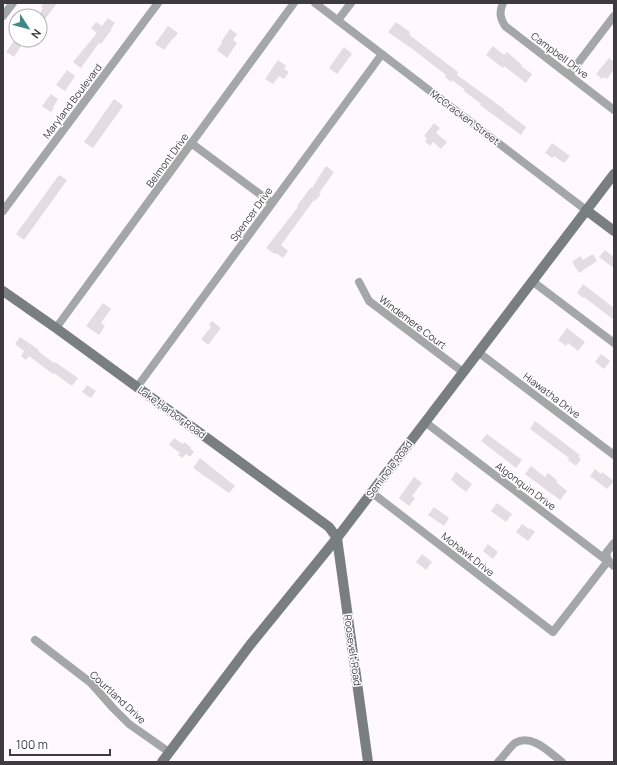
<svg xmlns="http://www.w3.org/2000/svg" width="617" height="765" font-family="Manrope,sans-serif">
	<rect width="100%" height="100%" fill="#fff9fe"/>
	<path fill="#e3dce3" d="M44 3H57L40 26 39 15 43 8 41 7Z
		M108 18 115 23 111 28 112 29 101 44 99 43 81 68 73 62 97 33 91 28 96 22 102 26Z
		M396 22 410 32 409 34 412 37 458 72 457 75 504 109V110L526 127 521 135 480 105 481 104 464 91 465 90 452 80 451 82 445 77 446 75 411 48 388 32Z
		M168 26 178 33 174 38H173L164 50 155 44Z
		M230 29 237 34 233 40 237 43 227 58 217 50 222 43 221 42Z
		M14 41 21 46 14 57 6 52Z
		M493 46 504 55 507 52 522 65 521 66 532 74 526 83 504 66 503 68 486 55Z
		M344 47 352 54 337 74 329 68Z
		M609 58 614 62V69L607 79 604 77 602 79 596 74Z
		M278 60 286 66 284 69 289 72 284 79 279 76 273 84 265 79Z
		M67 70 75 76 65 91 56 85Z
		M51 94 58 99 53 107 54 108 51 112 42 106Z
		M114 99 123 106 93 148 84 142Z
		M434 123 440 128 436 133 447 142 441 149 433 142 430 146 425 141 427 138 424 136Z
		M552 143 570 156 564 163 554 156 552 158 545 153Z
		M326 166 334 172 319 193 321 194 315 201 314 200 281 245 288 251 283 258 276 253 275 254 266 248 298 207 297 206 311 187 312 188Z
		M59 175 67 180 24 240 16 234Z
		M605 250 614 257V268L599 257Z
		M593 254 597 261 579 273 572 262 580 256 583 260Z
		M583 284 614 308V320L584 297 583 298 577 293Z
		M103 303 111 309 101 323 105 326 99 335 86 326Z
		M212 321 221 328 208 345 201 339 211 327 209 325Z
		M567 328 585 342 578 351 568 343 566 346 558 340Z
		M20 337 39 350 38 351 54 363 55 362 78 378 72 386 54 373 53 374 29 356 26 360 21 356 24 351 15 344Z
		M601 354 610 361 604 369 595 362Z
		M87 385 96 391 91 398 82 392Z
		M535 421 580 455 578 457 581 459 576 466 568 460 569 458 530 429Z
		M487 434 522 460 516 468 481 441Z
		M174 438 183 444 184 442 191 447 190 448 194 452 190 457 186 454 182 458 178 455 180 453 169 445Z
		M200 458 235 486 229 493 193 468Z
		M531 466 545 477 548 473 557 480 556 482 567 491 560 500 525 474Z
		M595 469 601 474 602 472 614 481 607 489 590 476Z
		M456 472 472 484 466 492 451 480Z
		M414 477 422 483 412 496 415 498 409 506 399 498Z
		M497 503 512 514 506 522 491 511Z
		M434 507 449 518 444 526 428 515Z
		M522 524 529 529 530 528 535 532 528 541 516 532Z
		M488 544 498 552 493 559 483 551Z
		M422 554 432 562 426 570 416 562Z"/>
	<g fill="none" stroke-linecap="round" stroke-linejoin="round">
		<path stroke="#a3a8a7" stroke-width="8" d="M315 3 586 210
			M503 3C499 12 500 18 505 26L614 110
			M3 16 13 3
			M338 20 351 3
			M569 75 614 16
			M191 143 272 203
			M3 211 158 3
			M532 281 614 343
			M359 282 369 301 463 372
			M56 328 294 3
			M478 352 614 455
			M137 387 382 54
			M425 422 614 566
			M371 492 553 632 608 561
			M609 561H608L606 553 614 543
			M35 640 91 683 113 708 129 724 169 752
			M498 762C504 756 509 748 515 743 532 733 550 753 562 762"/>
		<path stroke="#797f7f" stroke-width="10" d="M586 210 614 231
			M3 291 56 328 329 527 337 538 368 762
			M162 762 250 645 337 538 614 174"/>
	</g>
	<g text-anchor="middle" stroke-width="3" stroke-linejoin="round" paint-order="stroke">
		<g font-size="10" fill="#3e3b3e" stroke="#fff">
			<text transform="translate(560 55) rotate(37)" y="4">Campbell Drive</text>
			<text transform="translate(72 101) rotate(-53)" y="4">Maryland Boulevard</text>
			<text transform="translate(465 117) rotate(37)" y="4">McCracken Street</text>
			<text transform="translate(167 160) rotate(-54)" y="4">Belmont Drive</text>
			<text transform="translate(251 214) rotate(-54)" y="4">Spencer Drive</text>
			<text transform="translate(413 322) rotate(37)" y="4">Windemere Court</text>
			<text transform="translate(552 395) rotate(37)" y="4">Hiawatha Drive</text>
			<text transform="translate(172 412) rotate(36)" y="4">Lake Harbor Road</text>
			<text transform="translate(389 469) rotate(-53)" y="4">Seminole Road</text>
			<text transform="translate(526 486) rotate(37)" y="4">Algonquin Drive</text>
			<text transform="translate(468 554) rotate(38)" y="4">Mohawk Drive</text>
			<text transform="translate(353 650) rotate(82)" y="4">Roosevelt Road</text>
			<text transform="translate(118 697) rotate(43)" y="4">Courtland Drive</text>
		</g>
	</g>
	<rect width="617" height="765" fill="none" stroke="#3e3b3e" stroke-width="8"/>
	<g transform="translate(28 28) rotate(126)"><circle r="19" fill="#ffffff" stroke="#b2b1b2"/>
	<path d="M0-3L7 15L0 10L-7 15Z" fill="#418884"/>
	<text y="-6" font-size="11" font-weight="bold" text-anchor="middle" fill="#3e3b3e">N</text>
	</g>
	<path d="M10 749v6h100v-6" fill="none" stroke="#3e3b3e" stroke-width="2"/>
	<text x="16" y="749" font-size="12" fill="#3e3b3e" stroke="#ffffff" stroke-width="3" paint-order="stroke">100 m</text>
</svg>
